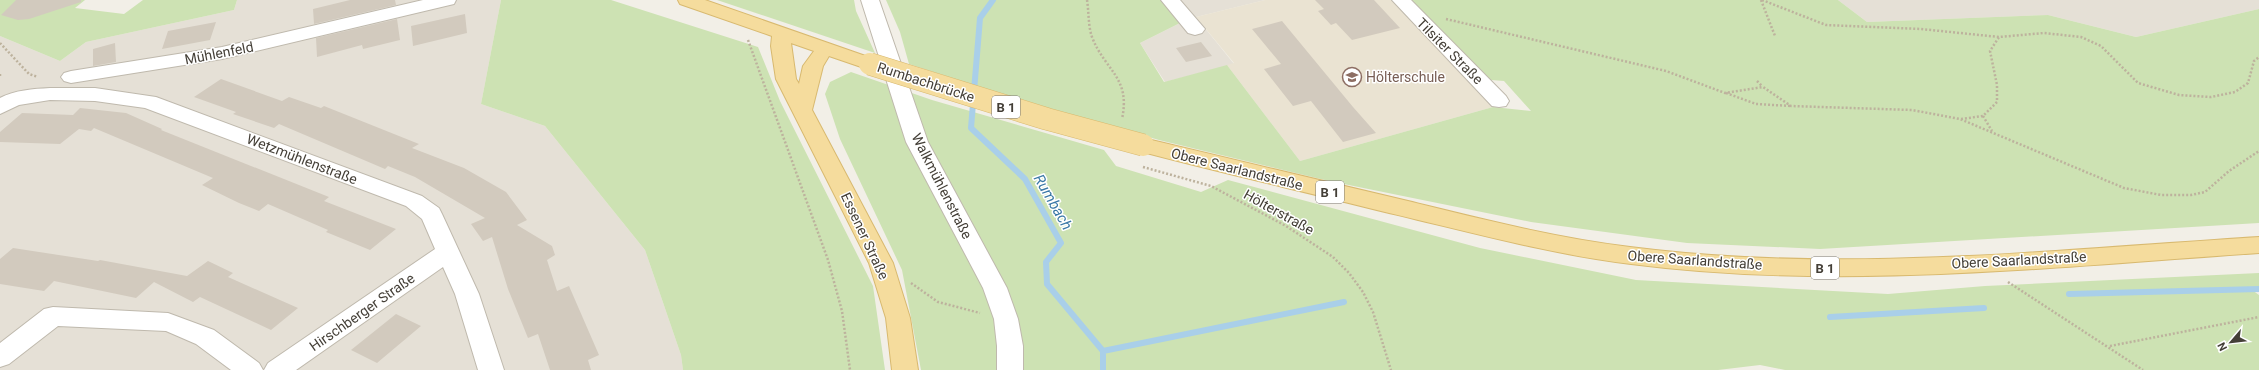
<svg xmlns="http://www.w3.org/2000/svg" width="2259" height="370" font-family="Roboto,sans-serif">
	<rect width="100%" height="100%" fill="#f2efe7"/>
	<path fill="#e5e0d6" d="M237 0H501L481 104 545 126 645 250 681 355 683 370H0V36L60 61 86 42 234 10Z
		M1163 0H1265L1196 17 1234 64 1165 82 1140 43 1182 22Z
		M1838 0H2259V9L2136 37 2048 15 1867 22Z"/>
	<path fill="#eae3d2" d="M1265 0H1391L1478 88 1493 107 1300 161 1227 65 1234 63 1196 17Z"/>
	<path fill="#cde2b3" d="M0 0H85L75 8 124 14 143 0H237L234 10 86 42 60 61 0 36Z
		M501 0H611L758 47 780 101 873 286 885 370H683L681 355 645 250 545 126 481 104Z
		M717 0H854L856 11 875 53Z
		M886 0H1163L1182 22 1140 43 1164 82 1227 65 1300 161 1493 107 1531 111 1504 81 1491 80 1411 0H1838L1867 22 2048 15 2136 37 2259 9V223L1820 249 1687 243 1531 222 1329 181 1159 140 1022 101 909 64 900 32Z
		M851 72 932 100 1104 150 1116 166 1201 192 1228 180 1480 248 1636 280 1888 294 1985 286 2259 273V290H2252L2259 295V370H1785L1760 365 1718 370H921L902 270 840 139 825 94 830 82Z"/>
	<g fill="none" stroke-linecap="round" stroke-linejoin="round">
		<path stroke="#a9cfe9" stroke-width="6" d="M993 0 980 18 971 128 1025 179 1061 243 1046 262 1047 284 1103 351V370
			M2069 294 2259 289
			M1830 317 1984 308
			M1103 351 1344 302"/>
	</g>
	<path fill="#d2cabe" d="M16 0H81V2L29 19 18 20 1 15Z
		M350 0H395L396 5 314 24 313 9Z
		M1315 0H1374L1400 28 1352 40 1336 23 1331 25 1318 11 1324 9Z
		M465 14 467 33 413 46 411 26Z
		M397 19 400 40 363 49 362 45 317 57 316 38Z
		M1282 21 1353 107 1376 133 1343 142 1311 101 1293 106 1264 69 1281 64 1252 29Z
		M216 22 210 40 162 49 168 31Z
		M1201 42 1212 56 1186 62 1176 48Z
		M115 43 116 62 93 66V49Z
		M221 79 282 101 289 97 321 108 324 106 419 144 412 148 464 168 506 192 527 220 517 225 552 246 555 255 547 260 557 291 569 286 599 355 588 360 591 370H550L538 334 528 338 508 289 492 237 483 241 471 224 485 218 415 177 388 166 385 169 279 124 274 128 233 114 236 112 194 97Z
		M80 108 126 113 162 129 161 130 329 197 324 201 396 229 370 250 326 232 328 230 268 204 259 211 239 203 202 185 213 178 94 128 91 131 79 129 60 144 0 142V132L22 113 73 115Z
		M13 248 98 261 100 260 187 276 208 261 233 273 228 277 298 308 271 330 200 297 193 302 154 282 136 298 54 281 44 291 0 284V259Z
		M396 314 421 326 377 363 351 350Z"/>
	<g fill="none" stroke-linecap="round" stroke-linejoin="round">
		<defs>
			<path id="minor" d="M423 0H456L454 4 222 59 71 83 64 81 61 77 64 73 71 71 222 47Z
				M861 0H879L928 142 1007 288 1018 319 1023 346V370H997V346L994 319 983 288 906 142Z
				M1161 0H1180L1205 29 1202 33 1195 35 1188 33Z
				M1392 0H1411L1506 96 1509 101 1506 106 1499 107 1492 106Z
				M50 88H95L156 97 422 196 439 208 442 214 479 294 504 370H478L455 294 443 267 296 370H264L268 363 435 249 422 219 406 206 145 108 95 101 50 100 19 105 0 114V98C15 90 33 89 50 88Z
				M53 307 168 313 214 330 259 363 263 370H231L196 344 166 331 58 326 9 364 0 367V343L44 309Z"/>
			<path id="major" d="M678 0H705L877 60 880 64 877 68 870 70 829 56 823 66 812 110 893 263 910 318 918 370H892L886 318 869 263 776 79 771 46 772 36 680 4ZM791 43 814 51 803 66 799 84 796 79Z
				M1143 138C1231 159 1320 180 1408 201 1482 219 1555 238 1630 247 1837 274 2052 250 2259 237V253C2051 267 1839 291 1631 264 1548 254 1467 231 1385 212 1302 191 1218 172 1135 150L1132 145 1135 140Z"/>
		</defs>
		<use href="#minor" stroke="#bfb9ad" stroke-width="2"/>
		<use href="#major" stroke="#d8b96f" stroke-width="2"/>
		<path stroke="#bdb29d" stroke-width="2.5" stroke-dasharray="2 2" stroke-linecap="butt" d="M1087 0C1089 12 1088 26 1092 37 1105 71 1131 77 1122 119
			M1761 0 1775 36
			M1762 0 1826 25 1921 29 1999 37 2044 33 2081 37 2101 46 2138 83 2179 95 2211 97 2235 92 2248 83 2254 61 2259 57
			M1446 19 1666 71 1725 93 1763 87 1791 106 1912 110 1960 119 2124 188 2161 195H2191L2205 192 2229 171 2259 151
			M748 40 828 260 842 311 850 370
			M0 43 29 74 38 77
			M0 74V77
			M1757 81 1762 86
			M1726 93 1756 104 1791 106
			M1983 116 1992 131
			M1961 119 1983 116 1997 102V85L1990 51 1999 37
			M1143 167 1211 186 1286 226 1333 257 1349 273 1363 292 1373 312 1391 370
			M2008 282 2143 370
			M911 283 938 302 980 313
			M2110 346 2259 317"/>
		<use href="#minor" fill="#fff" fill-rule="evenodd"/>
		<use href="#major" fill="#f5dc9d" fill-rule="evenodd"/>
		<defs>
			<path id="major-bridge" d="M870 64 1047 119 1143 145"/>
		</defs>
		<use href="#major-bridge" stroke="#d8b96f" stroke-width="23" stroke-linecap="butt"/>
		<use href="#major-bridge" stroke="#f5dc9d" stroke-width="22"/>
	</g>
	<defs>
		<symbol id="school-ring" viewBox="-11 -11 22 22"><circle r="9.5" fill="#fff" stroke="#8d6e63" stroke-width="1.5"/><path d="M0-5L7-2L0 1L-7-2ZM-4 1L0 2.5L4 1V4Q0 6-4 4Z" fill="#8d6e63"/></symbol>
	</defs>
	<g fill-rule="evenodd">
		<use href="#school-ring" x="1341" y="66" width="22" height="22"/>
	</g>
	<g text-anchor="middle" stroke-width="3" stroke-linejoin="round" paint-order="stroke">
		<g fill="#fff" stroke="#7c7973" stroke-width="1">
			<rect x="992" y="96" width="28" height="22" rx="3"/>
			<rect x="1316" y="181" width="28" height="22" rx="3"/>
			<rect x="1811" y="257" width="28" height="22" rx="3"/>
		</g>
		<g font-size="13" font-weight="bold" fill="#443f37">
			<text x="1006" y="112">B 1</text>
			<text x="1330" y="197">B 1</text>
			<text x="1825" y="273">B 1</text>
		</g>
		<g font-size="14" fill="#443f37" stroke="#fff">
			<text transform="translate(1450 51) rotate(45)" y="5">Tilsiter Straße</text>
			<text transform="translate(219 53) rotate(-11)" y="5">Mühlenfeld</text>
			<text transform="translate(926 82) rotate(18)" y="5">Rumbachbrücke</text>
			<text transform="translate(302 159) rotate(21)" y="5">Wetzmühlenstraße</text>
			<text transform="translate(1237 169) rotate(14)" y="5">Obere Saarlandstraße</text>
			<text transform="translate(942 186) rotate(63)" y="5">Walkmühlenstraße</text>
			<text transform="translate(1279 212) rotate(29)" y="5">Hölterstraße</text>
			<text transform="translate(865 236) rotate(65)" y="5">Essener Straße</text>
			<text transform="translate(1695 260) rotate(4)" y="5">Obere Saarlandstraße</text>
			<text transform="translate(2019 260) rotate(-3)" y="5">Obere Saarlandstraße</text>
			<text transform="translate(362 312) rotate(-35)" y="5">Hirschberger Straße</text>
		</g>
		<g font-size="14" fill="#785e54" stroke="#fff" text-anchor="start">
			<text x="1366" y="82">Hölterschule</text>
		</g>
		<g font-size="15" font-style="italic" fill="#3a78a6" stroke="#fff">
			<text transform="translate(1053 202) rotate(60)" y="5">Rumbach</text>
		</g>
	</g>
	<g transform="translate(2231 342) rotate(242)" stroke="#ffffff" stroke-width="3" paint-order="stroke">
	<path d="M0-3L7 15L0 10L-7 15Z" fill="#443f37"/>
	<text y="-6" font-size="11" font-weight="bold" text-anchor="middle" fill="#443f37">N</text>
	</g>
</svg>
